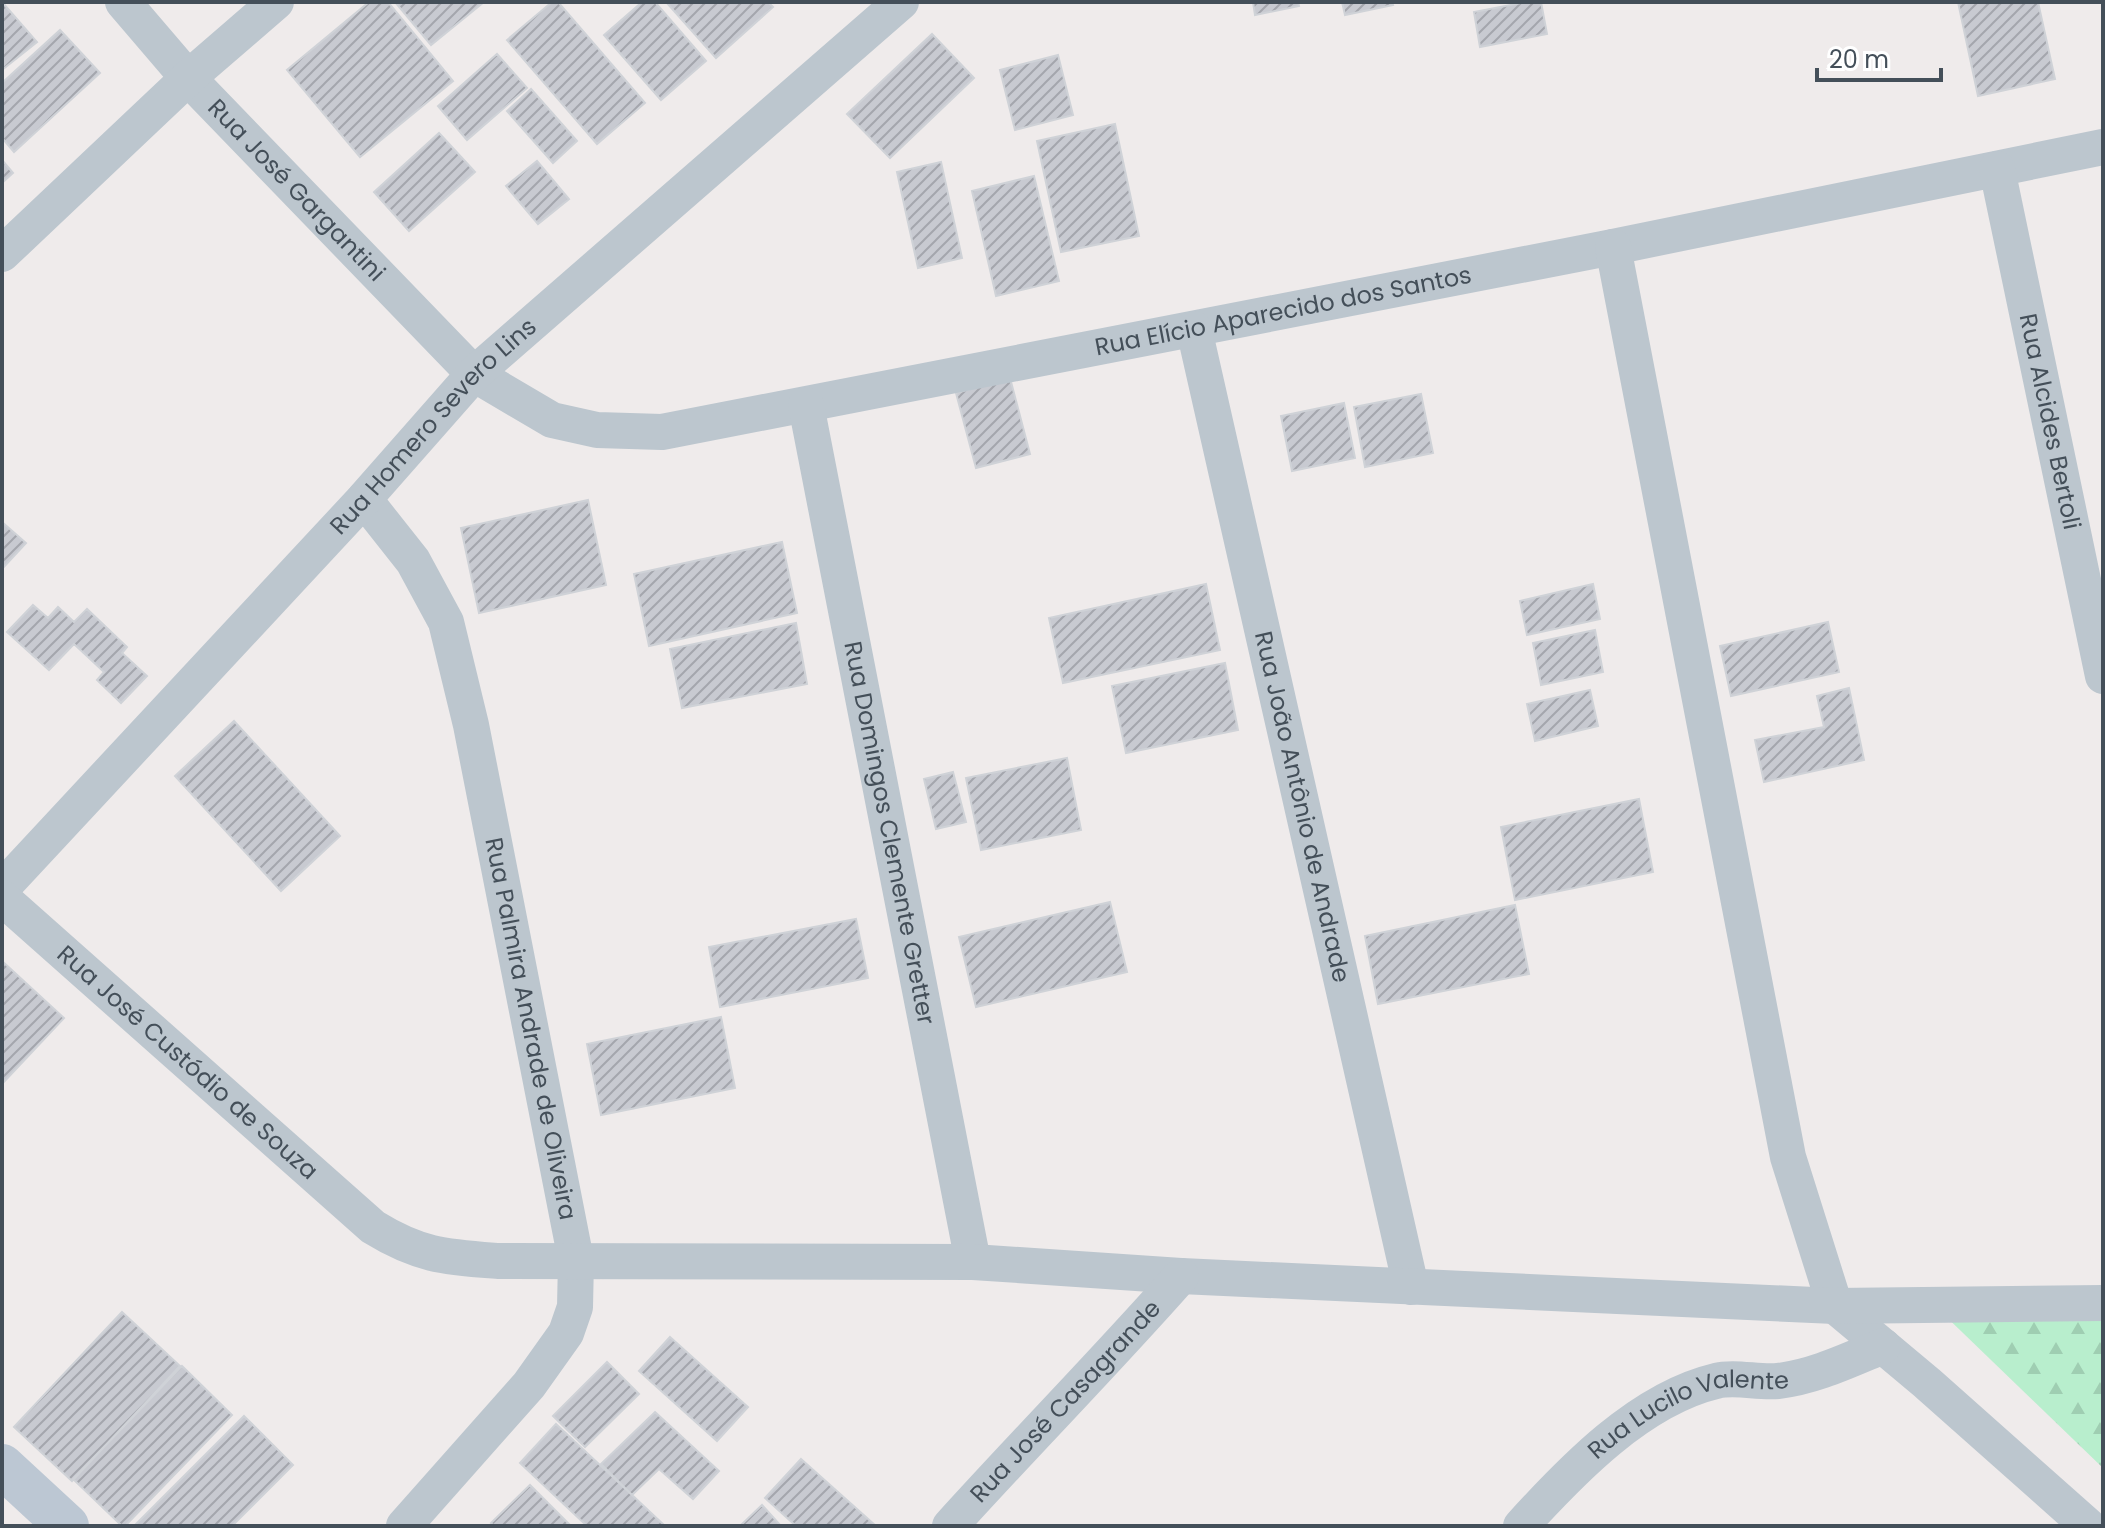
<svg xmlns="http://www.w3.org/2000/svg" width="2105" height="1528" font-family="Poppins,sans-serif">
	<defs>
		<pattern id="forest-firs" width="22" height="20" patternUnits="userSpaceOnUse" patternTransform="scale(2)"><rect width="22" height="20" fill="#b8eecd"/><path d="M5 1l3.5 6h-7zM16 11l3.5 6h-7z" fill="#9fceb2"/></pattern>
		<pattern id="building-hatch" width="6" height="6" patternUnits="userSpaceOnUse" patternTransform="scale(2)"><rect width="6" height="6" fill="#c8cad1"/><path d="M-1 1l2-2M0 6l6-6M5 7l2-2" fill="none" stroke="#a4a6ad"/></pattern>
	</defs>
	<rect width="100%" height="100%" fill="#efebeb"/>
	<path fill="url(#forest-firs)" d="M1934 1305 2103 1312V1468Z"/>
	<path fill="url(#building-hatch)" stroke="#cfd2d7" stroke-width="2" d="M2 2 37 42 2 70Z
		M369 2H388L453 81 360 157 287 70Z
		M395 2H484L431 45Z
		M552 2H558L645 103 597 144 507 40Z
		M642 2H655L706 61 661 100 604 35Z
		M666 2H768L773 7 716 58Z
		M1253 2H1298L1299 6 1255 15Z
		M1342 2H1392L1393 5 1345 15Z
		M1526 2H1541L1547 34 1480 47 1474 12Z
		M1958 2H2038L2055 79 1978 96Z
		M60 30 100 73 14 152 2 138V83Z
		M932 34 974 78 890 158 847 114Z
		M497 54 527 88 467 140 438 106Z
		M1058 55 1073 115 1015 130 1000 70Z
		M531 89 577 141 553 163 507 111Z
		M1115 124 1139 236 1061 252 1037 141Z
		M439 133 475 172 409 231 374 192Z
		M2 160 13 173 2 183Z
		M537 161 569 199 538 224 506 186Z
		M941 162 962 258 918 268 897 172Z
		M1034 176 1059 281 996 296 972 191Z
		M1010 378 1030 454 976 468 956 393Z
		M1421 394 1433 453 1365 467 1354 407Z
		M1344 403 1355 458 1292 471 1281 416Z
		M588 500 606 585 479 613 461 528Z
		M2 522 26 543 2 569Z
		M782 542 797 613 649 646 634 574Z
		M1206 584 1220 650 1063 683 1049 618Z
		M1593 584 1600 619 1527 635 1520 601Z
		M33 605 48 618 58 607 74 622 87 609 127 647 122 653 147 676 121 703 97 680 104 672 74 644 49 670 7 632Z
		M1828 622 1839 672 1731 696 1720 646Z
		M796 623 807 684 682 708 670 649Z
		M1595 630 1603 672 1541 685 1533 643Z
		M1225 663 1238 730 1126 753 1112 686Z
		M1849 688 1864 760 1764 782 1755 740 1824 727 1817 696Z
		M1590 690 1598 726 1535 741 1527 704Z
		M234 721 340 836 281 891 175 776Z
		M1067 758 1081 830 981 850 966 778Z
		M953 772 966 822 936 829 924 779Z
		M1639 799 1653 872 1515 900 1501 827Z
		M1110 902 1127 972 976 1007 959 937Z
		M1515 905 1529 974 1378 1004 1365 936Z
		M856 919 868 978 720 1007 709 947Z
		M2 961 64 1018 2 1084Z
		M721 1017 735 1088 601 1115 587 1044Z
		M122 1312 180 1366 72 1481 14 1427Z
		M670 1337 748 1407 717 1441 639 1371Z
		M607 1362 639 1394 585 1447 553 1416Z
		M182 1366 232 1415 125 1526H122L73 1479Z
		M655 1412 719 1471 693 1499 659 1469 632 1495 601 1464Z
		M244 1416 293 1465 232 1526H134Z
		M556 1424 632 1495 665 1526H587L520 1463Z
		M801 1459 876 1526H796L765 1498Z
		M530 1485 571 1526H494L491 1523Z
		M762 1505 781 1526H740Z"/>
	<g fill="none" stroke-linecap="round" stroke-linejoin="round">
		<g stroke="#bcc6ce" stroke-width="36">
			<path id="s1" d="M123 2 188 78 474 374 552 420 597 430 662 432 1613 247 2103 147"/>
			<path id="s2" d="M1997 169 2103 676"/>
			<path d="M1613 247 1788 1157 1835 1306 1927 1383 2088 1526"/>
			<path d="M2 254 188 78 276 2"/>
			<path id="s3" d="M1194 329 1411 1287"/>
			<path id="s4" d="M806 405 973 1262"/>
			<path id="s5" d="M364 499 413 561 446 622 471 725 576 1260 575 1307 566 1333 529 1385 404 1526"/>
			<path id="s6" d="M2 888 364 499 474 374 901 2"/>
			<path id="s7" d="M2 898 373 1227C420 1256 446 1257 499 1261L973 1262 1181 1276 1835 1306 2103 1303"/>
			<path id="s8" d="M950 1526C1026 1442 1106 1361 1181 1276"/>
			<path id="s9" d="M1521 1526C1572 1470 1640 1399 1716 1381 1735 1376 1758 1383 1778 1381 1814 1377 1849 1360 1883 1346"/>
		</g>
		<path stroke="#bcc7d3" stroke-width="44" d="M2 1466 67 1526"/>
	</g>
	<g text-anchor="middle" stroke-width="8" stroke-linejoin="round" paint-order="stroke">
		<g font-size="24" fill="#444f59" stroke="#fff">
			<text dy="8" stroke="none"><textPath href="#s1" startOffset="256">Rua José Gargantini</textPath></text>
			<text dy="8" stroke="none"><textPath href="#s1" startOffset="1346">Rua Elício Aparecido dos Santos</textPath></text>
			<text dy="8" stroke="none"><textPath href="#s2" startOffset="258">Rua Alcides Bertoli</textPath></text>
			<text dy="8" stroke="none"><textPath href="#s6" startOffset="632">Rua Homero Severo Lins</textPath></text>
			<text dy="8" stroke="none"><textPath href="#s3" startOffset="490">Rua João Antônio de Andrade</textPath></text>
			<text dy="8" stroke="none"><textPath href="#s4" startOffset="436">Rua Domingos Clemente Gretter</textPath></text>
			<text dy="8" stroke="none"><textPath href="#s5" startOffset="564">Rua Palmira Andrade de Oliveira</textPath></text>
			<text dy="8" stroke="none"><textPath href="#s7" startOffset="248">Rua José Custódio de Souza</textPath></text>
			<text dy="8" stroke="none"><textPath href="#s8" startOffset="170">Rua José Casagrande</textPath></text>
			<text dy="8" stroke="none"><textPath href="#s9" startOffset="210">Rua Lucilo Valente</textPath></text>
		</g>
	</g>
	<rect width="2105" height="1528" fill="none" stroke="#444f59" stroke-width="8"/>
	<path d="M1817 68v12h124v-12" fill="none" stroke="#444f59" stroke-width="4"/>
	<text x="1829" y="68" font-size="24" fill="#444f59" stroke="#ffffff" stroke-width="6" paint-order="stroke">20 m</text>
</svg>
